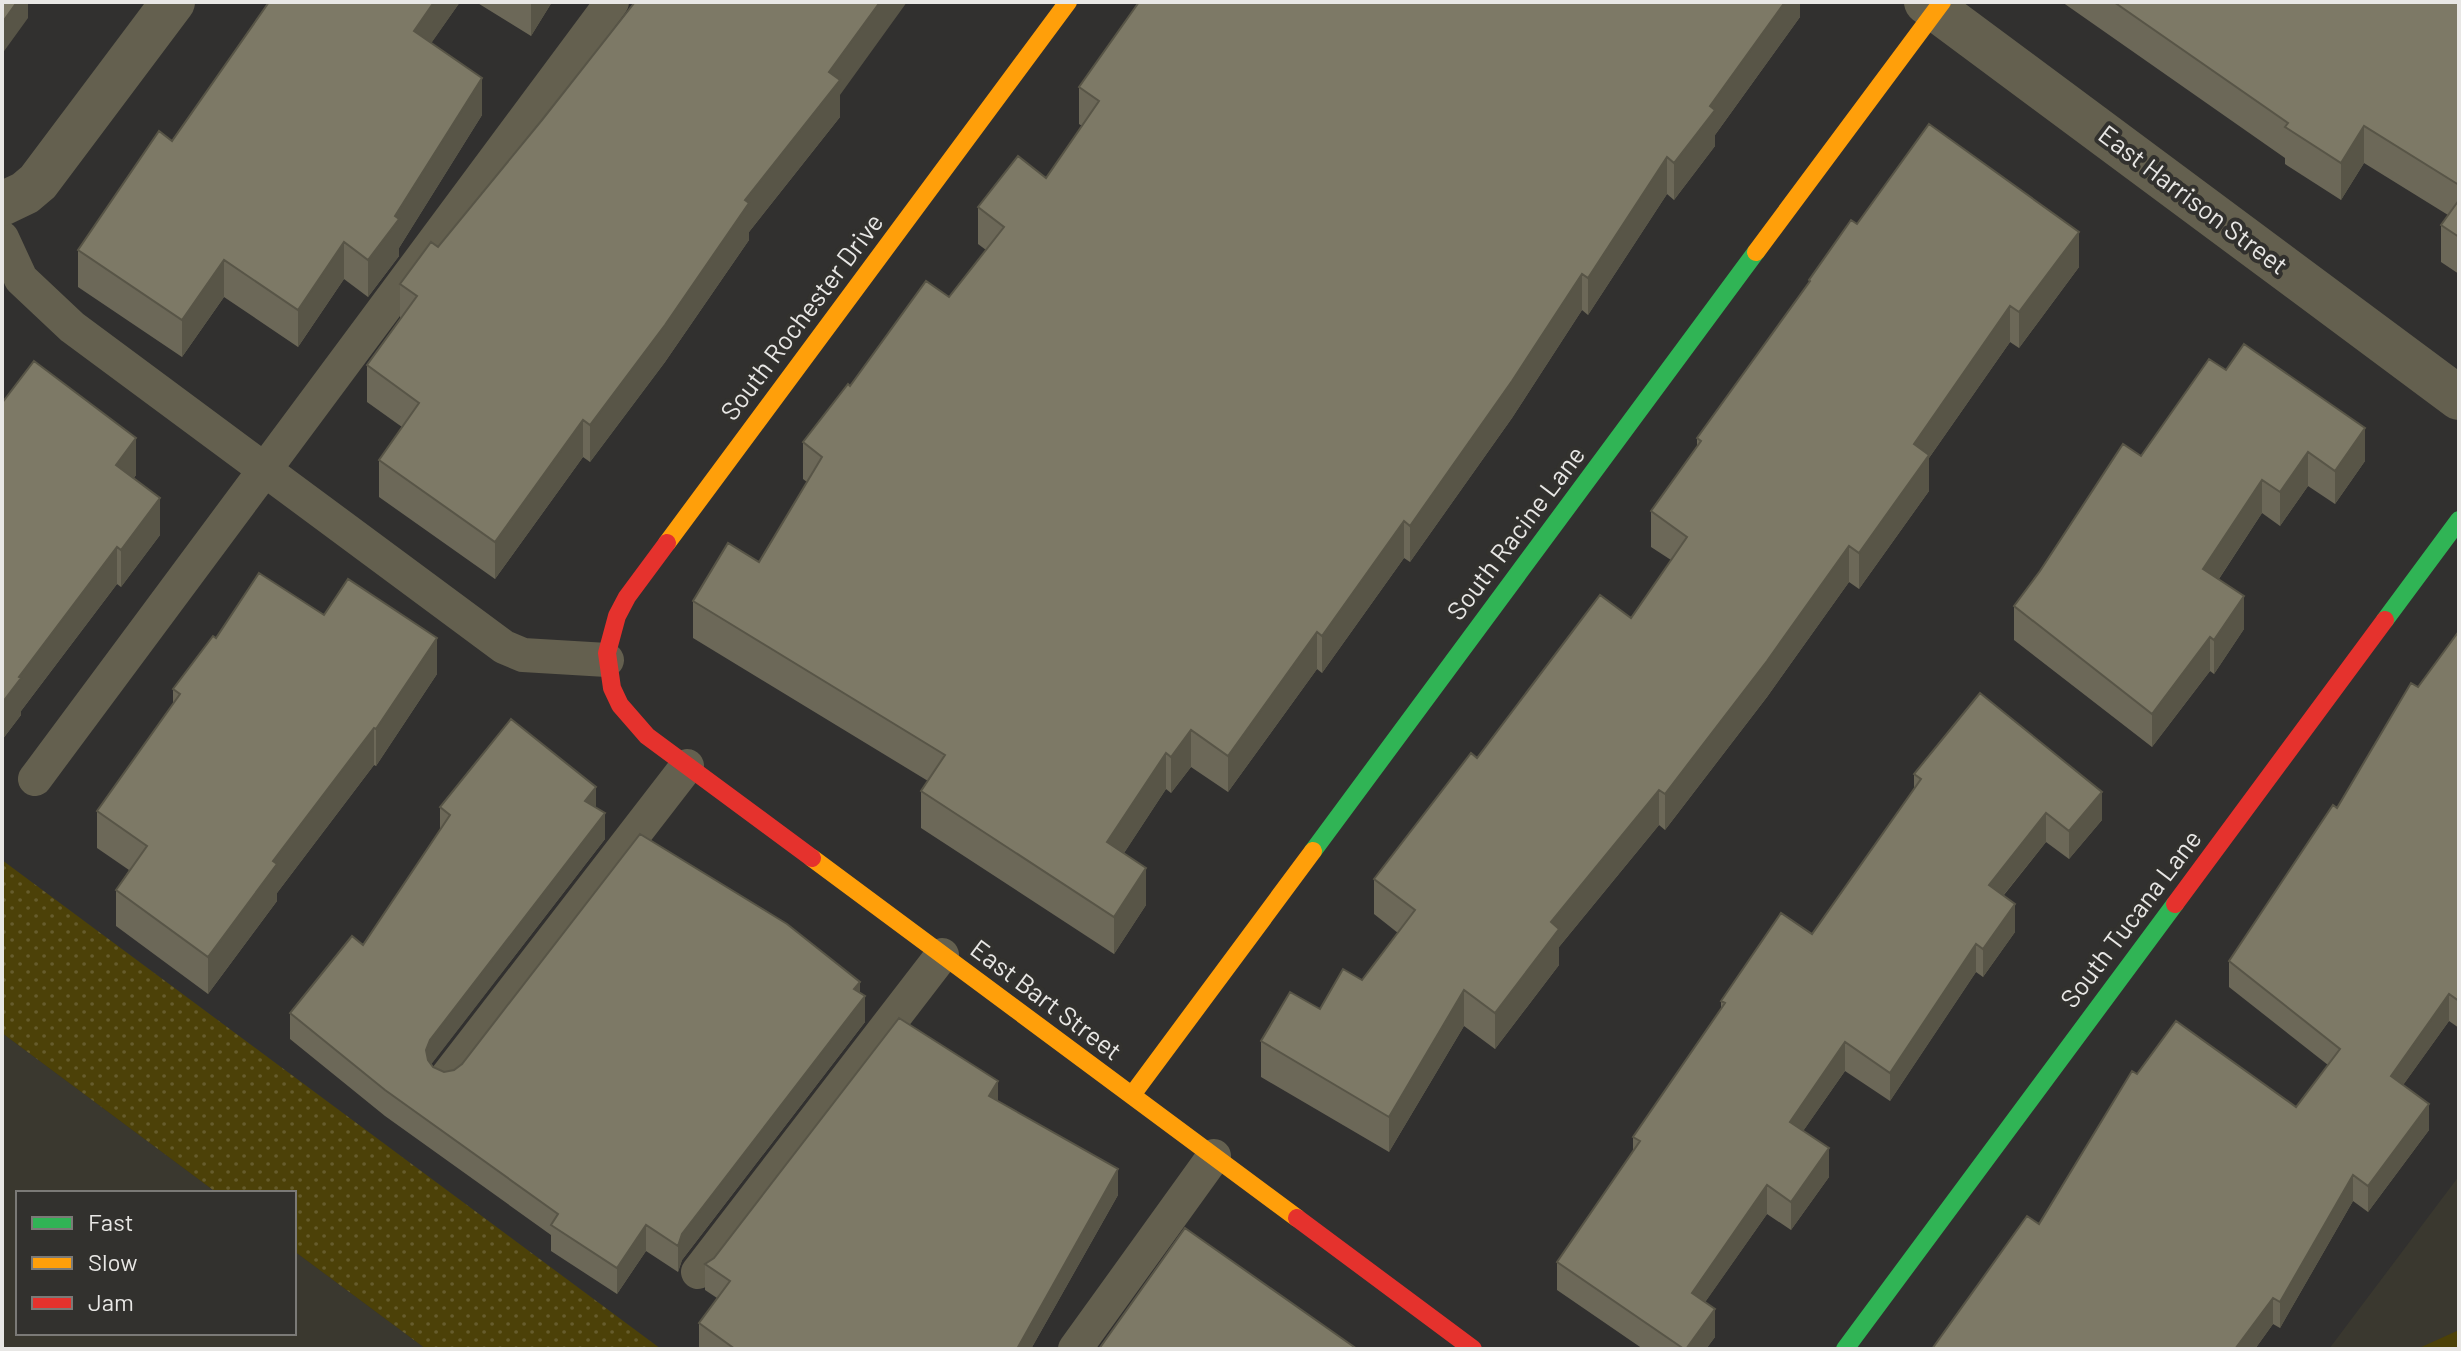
<svg xmlns="http://www.w3.org/2000/svg" width="2461" height="1351" font-family="Barlow,sans-serif">
	<defs>
		<pattern id="park-dots" width="8" height="8" patternUnits="userSpaceOnUse" patternTransform="scale(2)"><rect width="8" height="8" fill="#4c4108"/><path d="M2 2h.1M6 6h.1" fill="none" stroke="#665c2c" stroke-width="1.8" stroke-linecap="round"/></pattern>
	</defs>
	<rect width="100%" height="100%" fill="#31302f"/>
	<path fill="#3a382f" d="M2 1033 217 1193H18V1333H294V1251L426 1349H2Z
		M2459 1176V1349H2329Z"/>
	<path fill="#4c4108" d="M2459 1330V1349H2417Z"/>
	<path fill="url(#park-dots)" d="M2 860 661 1349H426L294 1251V1193H217L2 1033Z"/>
	<g fill="none" stroke-linecap="round" stroke-linejoin="round">
		<path stroke="#64604f" stroke-width="34" d="M2 238 21 279 72 327 504 647 523 655 607 660
			M35 779 612 2
			M446 1078 687 766
			M698 1272 942 955
			M1075 1349 1214 1156"/>
		<path stroke="#64604f" stroke-width="44" d="M1926 2 2459 398
			M2 204 25 193 38 182 173 2"/>
		<path stroke="#30b455" stroke-width="18" d="M2385 620 2459 520
			M1313 851 1756 252
			M1845 1349 2175 904"/>
		<path stroke="#ff9f0a" stroke-width="18" d="M1756 252 1942 2
			M667 543 1068 2
			M812 858 1297 1218
			M1132 1095 1313 851"/>
		<path stroke="#e5322d" stroke-width="18" d="M667 543 627 597 617 616 607 653 612 688 620 705 647 736 812 858
			M2175 904 2385 620
			M1297 1218 1473 1349"/>
	</g>
	<path fill="#6c6858" d="M269 2H460L431 43 482 115 399 248V256L368 297 344 279 298 347 224 297 182 357 78 287V250L172 141Z
		M476 2H552L531 36Z
		M1800 2V17L1715 135V146L1674 200 1667 194 1588 315 1582 310 1512 418 1410 562 1404 558 1322 673 1317 669 1228 792 1191 767 1171 793 1166 789 1124 853 1146 905 1114 954 921 828V791L928 781 693 638V601L759 562 807 482 803 479V442L850 386 949 297 986 250 978 244V207L1046 178 1082 126 1079 124V87Z
		M2062 2H2459V274L2441 262V225L2448 215 2364 163 2341 200 2285 164V158Z
		M840 95V117L749 232V240L665 362 590 462 583 457 495 579 379 497V460L402 427 367 402V365L400 320V284L438 247Z
		M1857 224 2079 267 2019 348 2010 342 1929 458V491L1859 589 1849 582 1767 697 1665 830 1659 825 1559 947V965L1495 1049 1464 1026 1389 1152 1261 1077V1041L1320 1009 1362 980 1398 933 1374 914V879L1477 758 1631 618 1671 560 1651 547V511L1697 446V438L1809 284V280Z
		M2226 370 2365 461 2335 504 2308 486 2280 526 2262 513 2219 579 2244 629 2214 674 2210 671 2152 747 2014 640V606L2141 456Z
		M2 403 136 475 134 478 160 535 121 587 117 584 21 711V715L2 740Z
		M324 615 437 674 376 766 374 765 277 893V901L208 994 116 926V890L129 870 97 848V811L173 704V689L216 638Z
		M2459 631V1028L2449 1021 2403 1085 2429 1130 2368 1212 2353 1201 2280 1328 2273 1324 2255 1349H1932L2039 1224 2137 1074 2296 1107 2328 1065 2229 987V961L2337 808 2418 687Z
		M1914 774 2102 820 2069 859 2046 842 2004 895 2015 932 1983 977 1976 972 1890 1101 1845 1071 1803 1131 1829 1177 1791 1230 1767 1214 1705 1302 1715 1337 1706 1349H1643L1557 1290V1262L1633 1152V1137L1721 1009V1001L1812 934 1914 789Z
		M440 807 596 808 605 839 431 1064 433 1067 444 1072 860 993 865 1022 682 1260 678 1272 646 1251 617 1294 551 1251V1235L385 1116 290 1039V1013L363 945 440 830Z
		M998 1101 1118 1195 1031 1349H699V1323L717 1298 705 1290V1264L714 1258Z"/>
	<path fill="#585547" d="M17 2H28V18L2 54V23Z
		M434 2H460L414 68V31Z
		M531 2H552L531 36Z
		M880 2H907L840 95V117L749 232V240L665 362 590 462V425L745 200 829 72Z
		M1785 2H1800V17L1715 135V146L1674 200V163L1710 106Z
		M482 78V115L399 248V256L368 297V260Z
		M2364 126V163L2341 200V163Z
		M1667 157V194L1588 315V278Z
		M2079 232V267L2019 348V312Z
		M344 242V279L298 347V310Z
		M224 260V297L182 357V320Z
		M1582 274V310L1512 418 1410 562V526Z
		M2010 306V342L1929 458V491L1859 589V553L1914 444Z
		M583 420V457L495 579V542Z
		M2365 428V461L2335 504V471Z
		M136 438V475L116 501V465Z
		M2308 452V486L2280 526V492Z
		M2262 480V513L2203 603V569Z
		M160 498V535L121 587V550Z
		M1404 521V558L1322 673V636Z
		M1849 546V582L1767 697 1665 830V794Z
		M117 547V584L21 711V715L2 740V703L19 677Z
		M2244 596V629L2214 674V640Z
		M1317 632V669L1228 792V756Z
		M2210 637V671L2152 747V714Z
		M437 638V674L376 766V729Z
		M374 728V765L277 893V901L208 994V957L273 861Z
		M1191 730V767L1171 793V757Z
		M1166 753V789L1107 879V842Z
		M596 787V813L585 801Z
		M1659 790V825L1559 947V965L1495 1049V1013L1551 922Z
		M2102 792V820L2069 859V831Z
		M605 813V839L430 1066 426 1076V1050L430 1040Z
		M2046 813V842L1989 913V885Z
		M1146 868V905L1114 954V917Z
		M2015 904V932L1983 977V949Z
		M1976 944V972L1890 1101V1073Z
		M860 982V1002L865 996V1022L682 1260 678 1272V1246L682 1234Z
		M1464 990V1026L1389 1152V1117Z
		M2449 994V1021L2391 1102V1076Z
		M1845 1042V1071L1790 1150V1122Z
		M998 1081V1107L989 1096Z
		M2429 1104V1130L2368 1212V1186Z
		M1829 1148V1177L1791 1230V1202Z
		M1118 1169V1195L1031 1349H1017Z
		M2353 1175V1201L2280 1328V1302Z
		M1767 1185V1214L1692 1321V1293Z
		M646 1225V1251L617 1294V1268Z
		M2273 1298V1324L2255 1349H2235Z
		M1715 1309V1337L1706 1349H1686Z"/>
	<path fill="#7d7966" stroke="#585547" stroke-width="2" d="M2 2H17L2 23Z
		M269 2H434L414 31 482 78 395 216 399 219 368 260 344 242 298 310 224 260 182 320 78 250 159 131 172 141Z
		M635 2H880L829 72 840 80 745 200 749 203 665 325 590 425 583 420 495 542 379 460 419 403 367 365 417 296 400 284 431 242 438 247 542 120Z
		M1139 2H1785L1710 106 1715 110 1674 163 1667 157 1588 278 1582 274 1512 381 1410 526 1404 521 1322 636 1317 632 1228 756 1191 730 1171 757 1166 753 1107 842 1146 868 1114 917 921 791 945 755 693 601 728 543 759 562 822 457 803 442 848 384 850 386 926 281 949 297 1004 227 978 207 1018 156 1046 178 1099 101 1079 87Z
		M2114 2H2459V185L2364 126 2341 163 2285 127 2288 123Z
		M1929 124 2079 232 2019 312 2010 306 1914 444 1929 455 1859 553 1849 546 1767 661 1665 794 1659 790 1551 922 1559 929 1495 1013 1464 990 1389 1117 1261 1041 1290 992 1320 1009 1343 969 1362 980 1415 910 1374 879 1471 753 1477 758 1600 595 1631 618 1687 537 1651 511 1701 441 1697 438 1810 281 1809 280 1851 220 1857 224Z
		M2459 200V237L2441 225Z
		M2244 344 2365 428 2335 471 2308 452 2280 492 2262 480 2203 569 2244 596 2214 640 2210 637 2152 714 2014 606 2040 571 2123 444 2141 456 2209 359 2226 370Z
		M34 361 136 438 116 465 160 498 121 550 117 547 19 677 21 678 2 703V403Z
		M259 573 324 615 348 579 437 638 376 729 374 728 273 861 277 864 208 957 116 890 147 846 97 811 180 694 173 689 213 636 216 638Z
		M2459 631V1001L2449 994 2391 1076 2429 1104 2368 1186 2353 1175 2280 1302 2273 1298 2235 1349H1932L2027 1216 2039 1224 2132 1071 2137 1074 2176 1021 2296 1107 2340 1049 2229 961 2333 805 2337 808 2411 683 2418 687Z
		M1980 693 2102 792 2069 831 2046 813 1989 885 2015 904 1983 949 1976 944 1890 1073 1845 1042 1790 1122 1829 1148 1791 1202 1767 1185 1692 1293 1715 1309 1686 1349H1684L1557 1262 1640 1141 1633 1137 1725 1003 1721 1001 1781 913 1812 934 1921 779 1914 774Z
		M511 719 596 787 585 801 605 813 430 1040 426 1050 428 1060 433 1067 444 1072 454 1070 462 1064 640 834 787 924 860 982 854 989 865 996 682 1234 678 1246 646 1225 617 1268 551 1225 558 1214 385 1090 290 1013 352 936 363 945 450 815 440 807Z
		M899 1018 998 1081 989 1096 1118 1169 1017 1349H735L699 1323 730 1281 705 1264 714 1258Z
		M1185 1228 1357 1349H1099Z"/>
	<g text-anchor="middle" stroke-width="8" stroke-linejoin="round" paint-order="stroke">
		<g font-size="26" fill="#e8e7e5" stroke="#32312e">
			<text transform="translate(2193 200) rotate(37)" y="9">East Harrison Street</text>
			<text transform="translate(802 317) rotate(-53)" y="9">South Rochester Drive</text>
			<text transform="translate(1516 533) rotate(-53)" y="9">South Racine Lane</text>
			<text transform="translate(2131 919) rotate(-53)" y="9">South Tucana Lane</text>
			<text transform="translate(1046 1000) rotate(37)" y="9">East Bart Street</text>
		</g>
	</g>
	<rect width="2461" height="1351" fill="none" stroke="#e8e7e5" stroke-width="8"/>
	<rect x="16" y="1191" width="280" height="144" fill="#32312e" stroke="#7b7a77" stroke-width="2"/>
	<rect x="32" y="1217" width="40" height="12" fill="#30b455" stroke="#7b7a77" stroke-width="2"/>
	<text x="88" y="1231" font-size="24" fill="#e8e7e5">Fast</text>
	<rect x="32" y="1257" width="40" height="12" fill="#ff9f0a" stroke="#7b7a77" stroke-width="2"/>
	<text x="88" y="1271" font-size="24" fill="#e8e7e5">Slow</text>
	<rect x="32" y="1297" width="40" height="12" fill="#e5322d" stroke="#7b7a77" stroke-width="2"/>
	<text x="88" y="1311" font-size="24" fill="#e8e7e5">Jam</text>
</svg>
